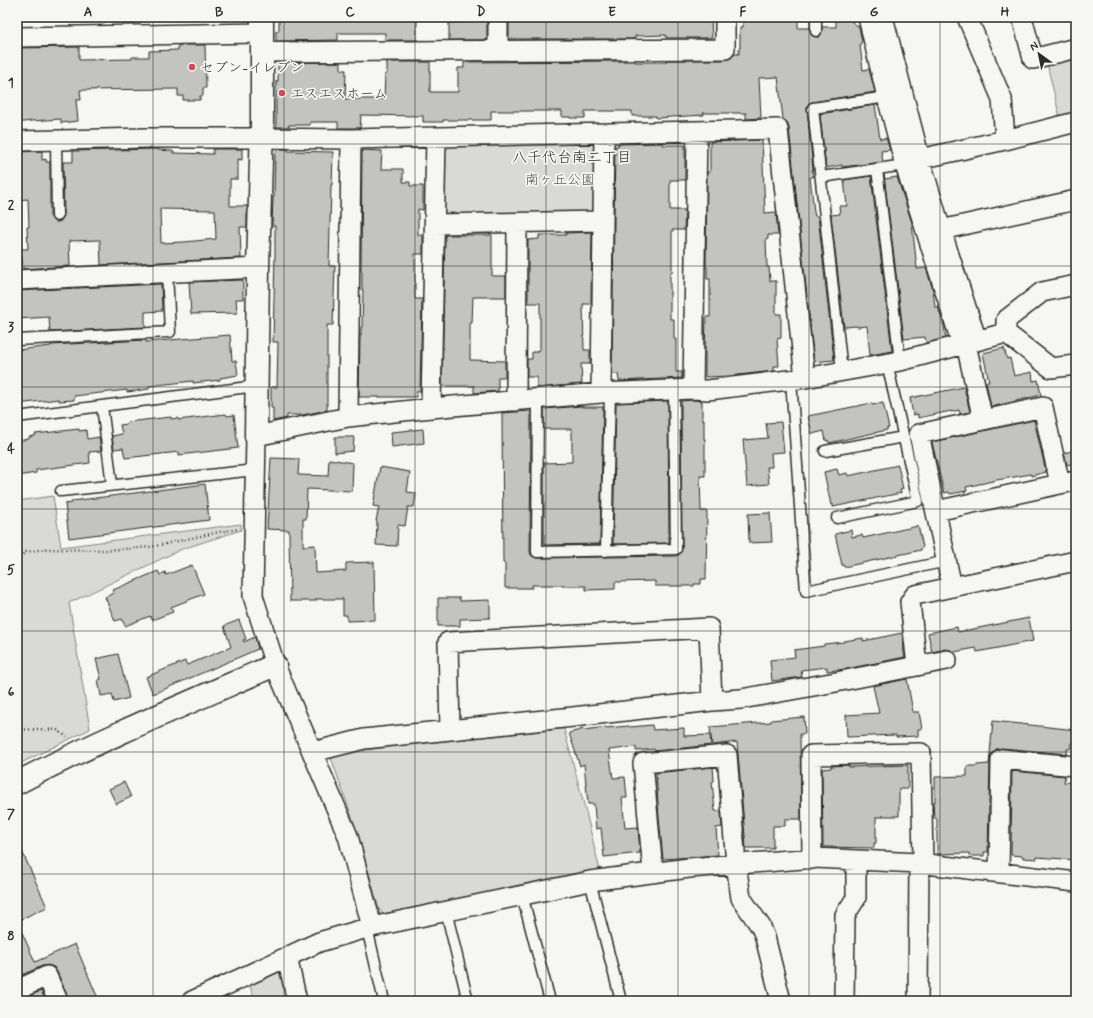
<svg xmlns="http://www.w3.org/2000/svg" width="1093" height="1018" font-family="Mynerve,'Klee One',sans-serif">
	<rect width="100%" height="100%" fill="#f6f6f2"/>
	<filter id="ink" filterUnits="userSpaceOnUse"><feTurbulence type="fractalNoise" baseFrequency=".025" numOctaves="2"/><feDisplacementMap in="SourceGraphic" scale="8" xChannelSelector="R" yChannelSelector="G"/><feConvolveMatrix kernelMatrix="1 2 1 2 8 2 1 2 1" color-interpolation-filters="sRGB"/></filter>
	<g filter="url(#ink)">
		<path fill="#d9d9d5" stroke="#828280" d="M1076 56V118L1061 122 1047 64Z
			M590 142 597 148 596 208 591 215 448 217 440 212 442 153 451 146Z
			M53 496 61 547 241 524V530L182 549 69 603 90 729 17 765V501Z
			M561 729H564L587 816 600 871 540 882 383 914 379 909 358 834 330 755 388 747Z
			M274 969 285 974 291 1001H255L249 983Z"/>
		<path fill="#c3c3c0" stroke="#2b2b2b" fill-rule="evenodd" d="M279 17H417V40H385V33H338V40L276 41V31H279Z
			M468 17H487V40H449V23L465 22V18H468Z
			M509 17H706V19H711L712 38H666V35L635 36V39H509Z
			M743 17H798V28H810L811 35 816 37H819L821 35 822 27H836V17H852V22L859 27 862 41 860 45 863 70 869 69 875 92 812 102 809 103 807 108 813 170H812L813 177H810L814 212 815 216H818L834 360 814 362 789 128 787 122 783 119 778 77 759 78 761 118 746 119V113H703L704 115 656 118V116H632V111H585V118H570V117H562V111H491V120H443V122H423V116L361 115 360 128H338V122H310V125H289V127H276V81H278V63L341 62V70H346L345 99H384L385 74H387V62H430V92H458V68H464V62L635 61V62H666V60H725L731 58 735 54H739V48H740V27H743Z
			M178 45H205L206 88H203V96H200V100H183V96H178V89L80 90 81 100H76L78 121 61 123V119L31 121 17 123V48L79 47V60L132 59V57H149V51L178 50Z
			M875 105 880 139 886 138 890 150 881 151 883 162 842 167V165L826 168 820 114Z
			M762 140 765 213 776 212 778 235H768V239H766L767 267H769L770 281H776V314H781V338L777 339 779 366H774V371L729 376 705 377V354L706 317H710V279H707V267H706L707 172H710V142Z
			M663 143V145H685V180H670V210H685L684 230H672V273H670V319H674V339H676V372H682V378L619 381 618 374H612L615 146H618V144Z
			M158 149V150L173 151V153L213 154V149H242V160L238 159V179H230V206H247V227H240L241 258 101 265 100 240 69 241 70 266 23 269 21 249H28L27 227H29L28 199 17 200V152L42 151V160L46 159V162H50V216L54 221 57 222 62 219 64 216 63 162H73V151ZM160 209 215 210 216 239 184 242 161 243Z
			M278 149H288V151L333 152 332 185H331L329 266H335L333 325H327V410L302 415H287V418L273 421V408H271V387H277L278 342H273L275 255V226H272L273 197H274L275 154Z
			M362 150 382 151 381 169H403V182H410V186H423V210L418 209V235H423V254H415V299H422L420 391H417L416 397H359L360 335H361V327H362L363 290H362V271H361Z
			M884 175 885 179 897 177 912 223 917 269 926 268 933 290 935 307H938L944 326 946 338 926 343 925 337 904 339Z
			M871 176 892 351 870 355 867 326 857 327V326L844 327 831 215 840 214 839 206H847L844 180Z
			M592 232 591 304H583L584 350H590V364H581L582 384 537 388V377H527V359H532V352H537V350H540V303H528V240L539 239V235H566V233Z
			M445 235H492V276H506V297H473L472 323H470V360L505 361V377H498V391L474 393V386H442Z
			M243 280V299H236L237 313 191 314 189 282Z
			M161 284 162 311 145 312V327L50 332 49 317 17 319V291Z
			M230 335 232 361H236L238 375 220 378V380L193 383V381L149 386V389L127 392V390L74 396V400L59 401V399L17 404V350L51 346V345L146 340V342Z
			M1004 348 1007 359 1010 358 1014 376 1032 372 1033 381 1038 380 1041 395 991 407 986 382H989L983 353Z
			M964 387 970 412 960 414 959 410 951 412V411L918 418V414L913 415 910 398Z
			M693 400 702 401V420H704V439H705V476H700L701 511H707L706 579H701V584H694V586H655V581L615 582V589L586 590V586H562V585H532V588H505V563H503L502 413 531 411 530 552 531 555 534 557 537 558 676 556 680 554 682 549 681 401Z
			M668 401 669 543 613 544 616 403Z
			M872 403V405L883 403 889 428H887V430L829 443 828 440 826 441 824 431 812 434 808 416Z
			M582 406V407H603L600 544 544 545V463L572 462V429H544V409Z
			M226 414 227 416 234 415 238 448 179 455V452L125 458 123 448 114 449 112 436 122 434 120 425 127 424V422L171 417V419L178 418V420Z
			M1034 420 1046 472 1031 476V474L997 480 966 487 967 491 950 494 949 492 944 493 932 442Z
			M781 422 784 452 771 453 772 467H767L769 484 747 486 743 440 768 438 766 423Z
			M79 429V431L86 430 87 439 99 437 101 451 89 452 90 463 36 470V473L17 476V441L29 439V437L35 436V434Z
			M423 429 424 443 392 447 391 432Z
			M335 437H354L353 451 335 453Z
			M1076 450V463L1067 465 1064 453Z
			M271 458 299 459 298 475 328 476 329 459 353 463 352 491 307 489 306 519H303V546L315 545 316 573 346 571V563L374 562 375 620 347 621V615H343V599H316V601H290L289 530 267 529Z
			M898 465 903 489 900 490 901 493 833 507V504L831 505 824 472 837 469 839 475 847 473 848 476Z
			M380 467 410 472 407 492 416 493 414 507H408L405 526 398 525 397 546 376 545 377 521H376L379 507 373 506Z
			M205 484 209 520 69 538 65 504 72 503V501Z
			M770 513 772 542 749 543 748 514Z
			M918 526 923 547 921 548V550L844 567 843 565H842L835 534 851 530 852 537 862 535 863 538Z
			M192 565 204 594 171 607 173 612 152 620 150 616 125 626 122 619 115 621 105 597 114 593 113 590 158 571 160 575 165 572 166 575Z
			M438 598H460V601L490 600V618L460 619V626H438Z
			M1029 618 1033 641 977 652 976 648 954 652 950 650 945 649 932 652 928 633 957 627 958 632Z
			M239 620 246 639 243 640 244 642 255 637 258 649 153 694 146 677 185 661 187 665 231 647 224 626Z
			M902 633 904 648H903L905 657 846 669 827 671V667L801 670 802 677 772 681 770 660 795 657 794 650 824 646V644L844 642V641L863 638V641Z
			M118 654 129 698 114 702 112 694 101 696 98 680 101 679 96 659Z
			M907 679 913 712H919L922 729H918V736L896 737V735L847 737 846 715 879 713 873 686Z
			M804 717 805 734H800L801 819H785V826H773V848H746L737 742 712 745 710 727 771 722V720Z
			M993 721 1076 730V744L1071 743 1070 749H1067V754L1002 748 996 749 992 753 990 759 988 852H984V856H969V853L937 854V818H934L933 802H935V777L967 776V766H977V765L989 764Z
			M652 725 653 730 684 728V736L710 735 711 745 655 751 654 749 636 751V747L609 750 613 778 625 777 627 798H622L625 828 638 827 640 853 604 857 601 828 596 829 594 804H588L584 764 580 766 569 733 584 729V730L606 727V728L629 726 630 727Z
			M849 765V767L908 765V789H899V816H882L883 817H876V843H874V848L823 847 822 769 831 768V766Z
			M713 767 714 781 712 782 715 811H721L722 827 716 828 718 855 663 859 659 817 656 773Z
			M1012 771 1065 776 1064 782 1076 783V860L1037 857V859L1023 858V856L1011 855Z
			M124 782 131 797 116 804 109 789Z
			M17 840 47 907 17 921 35 962 75 944 99 1001H69L68 997 57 972 54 967 48 965 42 966 22 975 21 972 17 974Z
			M41 991 46 1001H34L31 995Z"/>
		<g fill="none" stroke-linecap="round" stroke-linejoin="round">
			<defs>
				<path id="service" d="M816 17V31
					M56 141 57 216
					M877 169 900 361
					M821 177 905 165 909 163
					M17 340 170 332 167 272
					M842 371 813 108 887 97
					M791 380 806 591 947 561
					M538 399 537 552 676 549 674 391
					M102 406 112 485
					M17 417 256 386
					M825 451 904 437
					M61 491 255 470
					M837 518 918 501 887 363
					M606 551 610 393
					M590 881 621 1001
					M522 895 550 1001
					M446 911 468 1001
					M367 928 384 1001"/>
				<path id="minor" d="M498 17V50
					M868 17 887 97 905 165 962 345
					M883 17 920 159 941 230 977 341
					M967 17 1002 99 1005 140
					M1022 17 1033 59 1076 48
					M17 37 262 33
					M261 52 725 49V17
					M17 141 146 138H253L351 139 778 129 805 378
					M920 159 1005 140 1076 122
					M435 224 603 221
					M929 234 941 230 1076 200
					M17 280 258 268
					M1006 333 1051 368 1076 365
					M966 344 983 420
					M693 389 697 131
					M601 393 604 134
					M516 401 517 223
					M431 408 436 137
					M348 417 351 139
					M1076 481 1060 484 1043 407 919 434 952 587 1076 561
					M936 511 1060 484
					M917 666 910 602 915 595 952 587
					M450 730 448 642 709 628 712 701
					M313 752 364 739 573 717 712 701 741 699 836 682 947 660
					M812 859 811 755 921 753 923 863
					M653 872 643 763 727 755 736 864 741 898 761 927 765 937 781 1001
					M999 872 1001 759 1076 766
					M372 927 348 836 275 665 253 596 256 436 348 417 431 408 601 393 693 389 708 390 805 378 900 361 1006 333V320L1042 292 1076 285
					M287 957 297 1001
					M17 990 47 976 58 1001
					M192 1001 319 942 367 928 590 881 689 868 815 858 919 863 1076 882
					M844 1001 845 915 856 898V860
					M918 1001 919 863"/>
				<path id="tertiary" d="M256 436 258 268 262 124V17
					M17 783C101 739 188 703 275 665"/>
			</defs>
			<use href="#service" stroke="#2b2b2b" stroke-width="13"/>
			<use href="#minor" stroke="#2b2b2b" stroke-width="22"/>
			<use href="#tertiary" stroke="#2b2b2b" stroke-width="25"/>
			<path stroke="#2b2b2b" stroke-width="2.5" stroke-dasharray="1 3" stroke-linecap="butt" d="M17 560 25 552 46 549 109 550 151 547 219 532 238 529
				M17 730 37 729 57 730 67 737"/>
			<use href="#service" stroke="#f6f6f2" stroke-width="10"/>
			<use href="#minor" stroke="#f6f6f2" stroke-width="19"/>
			<use href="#tertiary" stroke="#f6f6f2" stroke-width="22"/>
		</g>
	</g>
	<path fill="none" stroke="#2b2b2b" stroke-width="1" stroke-opacity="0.55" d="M153 17V1001M284 17V1001M415 17V1001M546 17V1001M678 17V1001M809 17V1001M940 17V1001M17 144H1076M17 266H1076M17 387H1076M17 509H1076M17 631H1076M17 752H1076M17 874H1076"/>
	<g fill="#d1495b" stroke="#f6f6f2" stroke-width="1.5">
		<circle cx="192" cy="67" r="4"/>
		<circle cx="282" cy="93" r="4"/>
	</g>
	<g text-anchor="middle" stroke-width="3.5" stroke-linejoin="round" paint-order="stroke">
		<g font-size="14" fill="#2b2b2b" stroke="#f6f6f2" text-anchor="start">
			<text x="200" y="72">セブン-イレブン</text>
			<text x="290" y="98">エスエスホーム</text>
		</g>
		<g font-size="14" fill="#565656" stroke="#f6f6f2">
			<text x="560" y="184">南ヶ丘公園</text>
		</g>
		<g font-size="15" fill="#2b2b2b" stroke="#f6f6f2">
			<text x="572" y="162">八千代台南二丁目</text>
		</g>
	</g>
	<rect width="1093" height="1018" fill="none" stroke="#f6f6f2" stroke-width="44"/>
	<g transform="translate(1039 54) rotate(327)" stroke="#f6f6f2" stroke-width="3" paint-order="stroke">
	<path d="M0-3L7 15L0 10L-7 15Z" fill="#2b2b2b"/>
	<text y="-6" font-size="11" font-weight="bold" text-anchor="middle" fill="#2b2b2b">N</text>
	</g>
	<rect x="22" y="22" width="1049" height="974" fill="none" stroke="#2b2b2b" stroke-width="1.5"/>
	<g font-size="13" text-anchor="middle" font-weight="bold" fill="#2b2b2b">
		<text x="88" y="16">A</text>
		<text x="219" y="16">B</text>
		<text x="350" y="16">C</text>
		<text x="481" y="16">D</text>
		<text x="612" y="16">E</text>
		<text x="743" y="16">F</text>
		<text x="874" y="16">G</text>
		<text x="1005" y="16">H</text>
		<text x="11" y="87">1</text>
		<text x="11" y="209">2</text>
		<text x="11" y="331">3</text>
		<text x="11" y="453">4</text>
		<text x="11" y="574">5</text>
		<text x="11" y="696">6</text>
		<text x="11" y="818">7</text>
		<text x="11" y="940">8</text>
	</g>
</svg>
